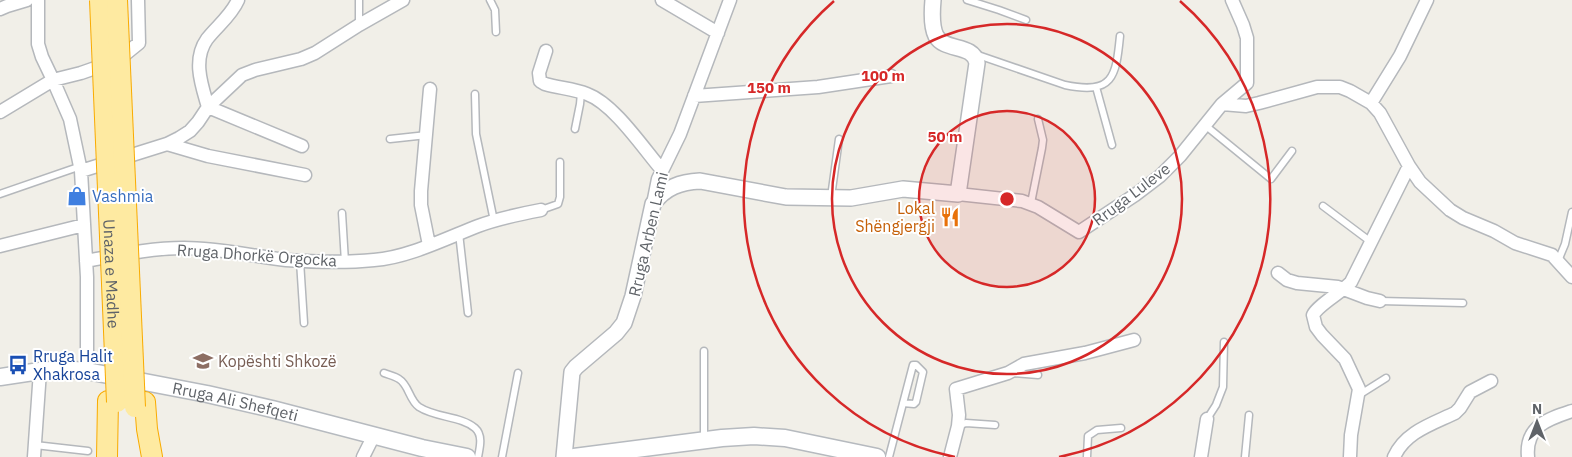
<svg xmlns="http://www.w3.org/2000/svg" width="1572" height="457" font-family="'IBM Plex Sans',sans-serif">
	<rect width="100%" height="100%" fill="#f1efe8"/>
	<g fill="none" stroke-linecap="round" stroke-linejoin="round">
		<defs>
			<path id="service" d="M490 0 495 10 496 32
				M967 0 999 10 1026 20
				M359 25V0
				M975 54 1065 85C1113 95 1116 77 1120 36
				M1096 87 1112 145
				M475 94 476 134 494 221
				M1206 126 1271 179 1292 151
				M575 129 580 104 581 93
				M390 139 427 135
				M0 194 81 166
				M831 197 839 139
				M1031 203 1042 148 1043 140 1038 119
				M1323 206 1371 242
				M541 210 558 204 560 197V162
				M342 213 345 262
				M459 233 468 313
				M300 261 304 323
				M1558 261 1565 244 1572 212
				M1380 301 1463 303
				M704 351V439
				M384 373C389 375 395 376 399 379 409 385 409 400 419 407 436 418 461 416 475 428 483 435 480 447 478 457
				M1012 373 1038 375
				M1359 395 1386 378
				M1207 419 1216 405 1223 387 1224 342
				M958 426 966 423 995 425
				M35 445 88 451
				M502 457 518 373
				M889 457 913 365H916L923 372 916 402 914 404 903 403
				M1087 457 1088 436 1097 430 1121 428
				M1245 457 1249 415"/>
			<path id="minor" d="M238 0C231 16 217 26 207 39 192 60 202 86 208 107L302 146
				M662 0 718 33
				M0 9 7 6 27 0
				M546 51 539 73 540 81 545 84C559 88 574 89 587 94 614 104 643 148 662 170
				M694 96 818 87 891 76
				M1371 103 1400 56 1427 0
				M1222 104 1247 83V38L1243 25 1232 0
				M0 112 53 80 42 57 38 44V0
				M167 144 208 156 305 175
				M81 171 167 144 179 138 190 131 198 122 208 107 242 75 255 70 301 59 315 53 359 25 403 0
				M958 194 1022 201 1038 207 1079 232 1135 195 1160 176 1180 156 1222 104 1246 106 1259 103 1317 87H1340L1350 91 1371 103 1380 113 1409 166 1420 182 1450 210 1463 218 1494 231 1515 243 1552 255 1572 277
				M653 204 658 179 680 134 730 0
				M429 245 421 205V191L430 89
				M0 246 84 225
				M86 261C119 255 151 248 184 248 218 248 252 256 286 260 315 262 345 263 374 260 407 258 447 238 478 226 499 218 520 214 541 210
				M1278 273 1287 280 1297 283 1338 287 1367 298 1380 301
				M87 371V277L81 171 70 119 53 80 81 73 118 60 139 43 138 0
				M34 457 40 371
				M363 457 374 435
				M950 457 958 426 959 415 956 389 1008 373 1024 364 1085 353 1134 340
				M1201 457 1207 419
				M1350 457 1351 435 1359 389 1345 359 1322 335 1316 327 1313 315C1319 304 1341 293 1351 282L1409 166
				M1394 457C1405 432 1432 424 1455 413L1460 408 1470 392 1491 381
				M1528 457C1525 426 1548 419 1572 411"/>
			<path id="tertiary" d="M564 457 572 372 576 367 616 333 624 323 633 296 653 204C665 187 681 182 700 181L786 197 851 198 903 189 958 194 977 63C973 43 945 52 936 36 931 26 932 11 933 0"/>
			<g id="secondary">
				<path id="s1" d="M0 377 40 371 61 369 87 371 207 394 272 409 422 448 467 457"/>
				<path d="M574 457 722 438 754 436 785 438 877 457"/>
			</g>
			<path id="trunk" d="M145 402 147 429 152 457
				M107 457 108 401"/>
		</defs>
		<use href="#service" stroke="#b5b8bc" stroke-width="9"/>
		<use href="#minor" stroke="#b5b8bc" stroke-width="15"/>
		<use href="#tertiary" stroke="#b5b8bc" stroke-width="18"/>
		<use href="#secondary" stroke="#b6babf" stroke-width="19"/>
		<use href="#trunk" stroke="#f9ab00" stroke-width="22"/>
		<use href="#service" stroke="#fff" stroke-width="6"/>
		<use href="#minor" stroke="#fff" stroke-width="12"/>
		<use href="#tertiary" stroke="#fff" stroke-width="15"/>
		<use href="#secondary" stroke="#fff" stroke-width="16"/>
		<use href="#trunk" stroke="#feeaa1" stroke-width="20"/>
		<defs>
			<g id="trunk-bridge">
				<path id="s2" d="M100 0 117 402"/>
				<path d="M117 0 135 407"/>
			</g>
		</defs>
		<use href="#trunk-bridge" stroke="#f9ab00" stroke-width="22" stroke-linecap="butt"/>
		<use href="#trunk-bridge" stroke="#feeaa1" stroke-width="20"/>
	</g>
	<circle cx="1007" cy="199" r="88" fill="#d62828" fill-opacity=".12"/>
	<g fill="none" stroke="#d62828" stroke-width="2.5">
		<circle cx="1007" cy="199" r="88"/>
		<circle cx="1007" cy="199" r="175"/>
		<path d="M955 457A263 263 0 0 1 834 1M1180 1A263 263 0 0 1 1059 457"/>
	</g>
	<defs>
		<symbol id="shop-bare" viewBox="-9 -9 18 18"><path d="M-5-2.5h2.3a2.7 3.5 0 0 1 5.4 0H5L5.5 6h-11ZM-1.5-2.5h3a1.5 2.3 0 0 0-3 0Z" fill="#3f7fe0" stroke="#fff" stroke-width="2.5" paint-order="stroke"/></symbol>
		<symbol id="restaurant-bare" viewBox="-9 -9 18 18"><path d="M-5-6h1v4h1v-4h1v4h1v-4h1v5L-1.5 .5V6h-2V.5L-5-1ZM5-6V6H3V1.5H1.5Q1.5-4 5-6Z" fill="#e8710a" stroke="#fff" stroke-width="2.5" paint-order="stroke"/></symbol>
		<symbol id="school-bare" viewBox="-9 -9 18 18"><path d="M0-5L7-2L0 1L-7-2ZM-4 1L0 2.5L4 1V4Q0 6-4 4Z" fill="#8d6e63" stroke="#fff" stroke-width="2.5" paint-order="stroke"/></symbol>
		<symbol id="bus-bare" viewBox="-9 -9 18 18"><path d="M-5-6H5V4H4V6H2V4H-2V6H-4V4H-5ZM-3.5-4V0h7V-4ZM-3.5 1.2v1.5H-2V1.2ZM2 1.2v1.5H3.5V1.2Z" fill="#1a4fb4" stroke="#fff" stroke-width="2.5" paint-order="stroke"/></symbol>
	</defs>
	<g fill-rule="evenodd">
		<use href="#shop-bare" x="63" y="182" width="28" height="28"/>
		<use href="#restaurant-bare" x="936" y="203" width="28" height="28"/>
		<use href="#school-bare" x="189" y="347" width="28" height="28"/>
		<use href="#bus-bare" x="4" y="351" width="28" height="28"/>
	</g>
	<g text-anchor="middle" stroke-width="4" stroke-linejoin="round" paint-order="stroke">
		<g font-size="16" fill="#5f6368" stroke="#fff">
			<text transform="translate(1131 194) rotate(-37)" y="6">Rruga Luleve</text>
			<text transform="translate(648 234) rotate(-77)" y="6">Rruga Arben Lami</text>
			<text transform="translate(257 255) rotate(4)" y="6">Rruga Dhorkë Orgocka</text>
			<text dy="6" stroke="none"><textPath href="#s2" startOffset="274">Unaza e Madhe</textPath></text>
			<text dy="6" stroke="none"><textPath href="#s1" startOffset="239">Rruga Ali Shefqeti</textPath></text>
		</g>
		<g font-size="16" fill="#366cbe" stroke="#fff" text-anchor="start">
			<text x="92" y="202">Vashmia</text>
		</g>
		<g font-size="16" fill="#c56008" stroke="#fff" text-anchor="end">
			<text x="935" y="214">Lokal<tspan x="935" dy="18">Shëngjergji</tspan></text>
		</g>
		<g font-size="16" fill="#164399" stroke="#fff" text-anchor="start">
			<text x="33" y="362">Rruga Halit<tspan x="33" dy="18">Xhakrosa</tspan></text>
		</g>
		<g font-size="16" fill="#785e54" stroke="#fff" text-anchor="start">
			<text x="218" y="367">Kopështi Shkozë</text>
		</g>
	</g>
	<circle cx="1007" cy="199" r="8" fill="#d62828" stroke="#fff" stroke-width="2.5"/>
	<g font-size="15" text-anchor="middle" font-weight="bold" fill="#d62828" stroke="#fff" stroke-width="4" stroke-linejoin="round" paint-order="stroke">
		<text x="883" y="81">100 m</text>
		<text x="769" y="93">150 m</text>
		<text x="945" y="142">50 m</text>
	</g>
	<g transform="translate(1537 422)" stroke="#ffffff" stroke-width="4" paint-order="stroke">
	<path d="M0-4L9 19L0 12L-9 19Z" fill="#5f6368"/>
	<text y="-8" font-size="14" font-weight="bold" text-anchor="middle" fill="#5f6368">N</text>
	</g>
</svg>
